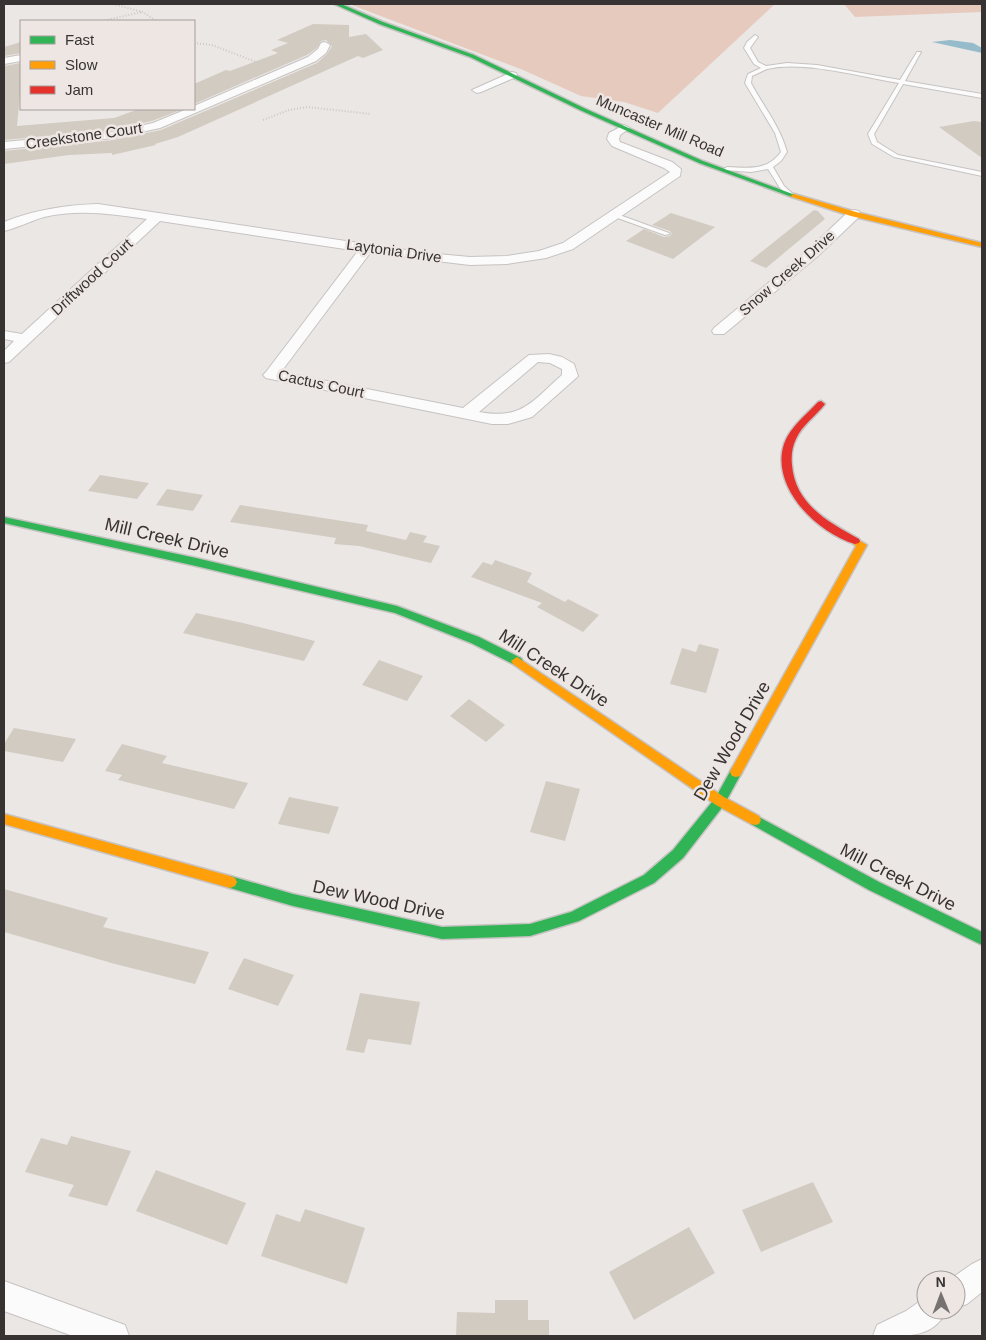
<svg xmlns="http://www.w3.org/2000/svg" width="986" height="1340" font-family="Helvetica,sans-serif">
	<rect width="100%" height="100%" fill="#ebe7e5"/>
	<path fill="#e7cabe" d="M349 4H775L658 113 624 102 581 96 523 70Z
		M844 4H982V12L855 17Z"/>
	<path fill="#96bccb" d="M950 40 973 43 982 48V53L932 42Z"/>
	<path fill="#d2cbc2" d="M313 24 349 25V37L366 34 383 50 363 58 358 56 178 137 155 144 156 145 112 155V153L69 155 4 164V151L113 140 161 130 317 63 327 54 332 46 326 40 321 41 317 48 307 55 194 104V84L226 70 230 71 278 53 271 50 288 43 277 40Z
		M21 42V53L4 56V47Z
		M21 63V84L17 126 114 118 139 109H183L152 121 113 130 4 140 5 75 4 66Z
		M974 121 982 122V158L939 127Z
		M814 210 818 211 825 219 766 268 750 261Z
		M671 213 715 227 673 259 626 241 644 229 664 237 670 236 672 234 670 231 652 225Z
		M100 475 149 483 137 499 88 491Z
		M167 489 203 495 193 511 156 505Z
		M240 505 368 525 366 531 406 540 410 532 427 536 423 542 440 546 431 563 359 546 334 544 336 538 230 522Z
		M495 560 532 573 527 582 565 602 568 599 599 615 583 632 537 607 542 603 471 577 483 562 492 565Z
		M196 613 243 623 315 641 304 661 183 633Z
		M699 644 719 649 706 693 670 684 682 648 696 652Z
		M379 660 423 676 407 701 362 685Z
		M469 699 505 725 486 742 450 716Z
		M14 728 76 739 63 762 4 751V744Z
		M122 744 167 756 162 763 248 783 234 809 118 780 122 775 105 771Z
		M546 781 580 789 565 841 530 832Z
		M289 797 339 807 329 834 278 824Z
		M4 889 108 918 103 927 209 952 195 984 115 964 4 932Z
		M244 958 294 975 278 1006 228 989Z
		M360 993 420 1002 411 1045 368 1039 364 1053 346 1050Z
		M71 1136 131 1151 107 1206 68 1196 74 1185 25 1172 41 1138 67 1145Z
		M156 1170 246 1203 227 1245 136 1211Z
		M813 1182 833 1222 761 1252 742 1210Z
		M305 1209 365 1228 347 1284 261 1256 276 1214 300 1222Z
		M689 1227 715 1273 634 1320 609 1272Z
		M495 1300H528V1320H549V1336H456L457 1312 495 1313Z"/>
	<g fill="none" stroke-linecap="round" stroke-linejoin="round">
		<defs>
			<path id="lane" d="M755 35 758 37 750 48 758 62 766 66 787 63 817 65 900 80 917 52H921L905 81 982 94V98L903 84 874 134 877 142 898 155 982 172V176L894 157 872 144 868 134 899 83C862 77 802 60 767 69 762 71 757 74 752 76L751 83C763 106 780 126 787 152L781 161 773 167 784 186 793 194 788 195 780 188 768 169 751 172 725 170 724 169 727 167C749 168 767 171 781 152L775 133 745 83 748 74 761 68 754 64 744 48 747 42Z
				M614 213 669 233 670 234 665 235 612 216V214Z"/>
			<path id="street" d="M325 42 330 45 326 53 316 61 160 128 113 138 4 149V142L113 132 153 123 187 109H194V106L308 57 318 49 321 43Z
				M21 55V61L4 64V58Z
				M512 72 516 73 517 75 516 77 481 92 477 93 472 90Z
				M624 125 630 128 620 135 619 139 620 142 672 162 681 169 680 176 573 249 546 258 507 264 470 265 370 253 281 372 463 408 529 355 549 354 562 357 574 364 578 376 575 379 532 417 508 424H492L266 378 263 375 266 372 358 251 160 221 9 362 4 363V351L14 341 4 339V331L22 334 147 219C112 214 79 209 44 217 30 221 17 228 4 231V222C34 210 65 205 98 204L426 253 470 257 507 256 539 251 563 243 670 172 664 168 612 146 607 139 609 133ZM538 362 550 363 562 369V375C532 401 523 420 479 412Z
				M854 210 859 211 860 214 859 217 818 256 724 334H714L712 331 714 328 808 250 849 211Z
				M982 1259V1292L967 1304 956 1308V1280H949L972 1264Z
				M4 1281 125 1325 129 1336H73L4 1311Z
				M926 1297V1310H947C933 1340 903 1336 873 1336L877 1325 906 1311Z"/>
			<path id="fast" d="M334 4H341L383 22 474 55 586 109 703 161 798 196 792 197 699 163 582 111 470 57 379 24Z
				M4 517 196 558 397 606 479 637 521 658 523 661 517 665 513 664 471 643 395 613 196 566 4 523Z
				M736 767 740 768 742 772 724 805 683 858 654 883 579 921 530 936 442 939 293 906 230 888 225 886 223 882 225 878 230 876 293 894 442 927 530 924 571 912 644 875 673 850 716 797 732 768Z
				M755 815 879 882 982 932V945L869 890 751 824 749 820 751 816Z"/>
			<path id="slow" d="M794 194 856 212 982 243V247L851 216 792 197 790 196Z
				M855 538 867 545 740 776 736 777 732 776 730 772 732 768 856 546 850 541Z
				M517 657 724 797 759 816 761 820 759 824 755 825 751 824 716 805 513 664 511 661Z
				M4 814 230 876 235 878 237 882 235 886 230 888 4 824Z"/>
			<path id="jam" d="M821 401 825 404C816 416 802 425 796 439 792 447 791 457 792 465 795 504 828 522 859 539L860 541 859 543 855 544C817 533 770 487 784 444 790 427 806 415 818 402Z"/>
		</defs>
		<use href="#lane" stroke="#c6c3c2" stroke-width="2"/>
		<use href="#street" stroke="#c6c3c2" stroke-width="2"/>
		<use href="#fast" stroke="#c6c3c2" stroke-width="3"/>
		<use href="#slow" stroke="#c6c3c2" stroke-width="3"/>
		<use href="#jam" stroke="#c6c3c2" stroke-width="3"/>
		<path stroke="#cbc8c7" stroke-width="2" stroke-dasharray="1 2" stroke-linecap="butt" d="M113 4 143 12 156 21
			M102 21 142 12
			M194 43 212 45 264 65
			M263 120 289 110 307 107 371 114"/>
		<use href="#lane" fill="#fcfbfb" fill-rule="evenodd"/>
		<use href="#street" fill="#fcfbfb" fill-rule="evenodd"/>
		<use href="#fast" fill="#30b455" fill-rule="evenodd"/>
		<use href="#slow" fill="#ff9f0a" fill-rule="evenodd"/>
		<use href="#jam" fill="#e5322d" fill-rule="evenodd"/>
	</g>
	<g text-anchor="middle" stroke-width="5" stroke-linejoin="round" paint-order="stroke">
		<g font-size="15" fill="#363332" stroke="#eee6e2">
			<text transform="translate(660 126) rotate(23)" y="5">Muncaster Mill Road</text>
			<text transform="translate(84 136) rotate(-8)" y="5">Creekstone Court</text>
			<text transform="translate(394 251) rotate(8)" y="5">Laytonia Drive</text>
			<text transform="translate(787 273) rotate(-41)" y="5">Snow Creek Drive</text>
			<text transform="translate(92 277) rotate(-43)" y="5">Driftwood Court</text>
			<text transform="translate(321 384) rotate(12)" y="5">Cactus Court</text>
		</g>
		<g font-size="18" fill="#363332" stroke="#eee6e2">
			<text transform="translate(167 538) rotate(13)" y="6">Mill Creek Drive</text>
			<text transform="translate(554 668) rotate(33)" y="6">Mill Creek Drive</text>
			<text transform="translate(732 741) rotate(-60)" y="6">Dew Wood Drive</text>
			<text transform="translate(898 877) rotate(27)" y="6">Mill Creek Drive</text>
			<text transform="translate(379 900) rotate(12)" y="6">Dew Wood Drive</text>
		</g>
	</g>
	<rect width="986" height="1340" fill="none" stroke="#363332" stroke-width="10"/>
	<rect x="20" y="20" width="175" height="90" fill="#eee6e2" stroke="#a49e9c"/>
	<rect x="30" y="36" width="25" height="8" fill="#30b455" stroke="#a49e9c"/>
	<text x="65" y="45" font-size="15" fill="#363332">Fast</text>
	<rect x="30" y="61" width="25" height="8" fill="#ff9f0a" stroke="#a49e9c"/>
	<text x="65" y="70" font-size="15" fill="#363332">Slow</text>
	<rect x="30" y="86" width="25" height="8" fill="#e5322d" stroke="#a49e9c"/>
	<text x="65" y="95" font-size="15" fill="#363332">Jam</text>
	<g transform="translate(941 1295) rotate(359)"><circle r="24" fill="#eee6e2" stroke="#a49e9c"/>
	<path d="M0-4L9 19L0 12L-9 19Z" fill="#757271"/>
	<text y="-8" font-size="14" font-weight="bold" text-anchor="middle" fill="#363332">N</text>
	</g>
</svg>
